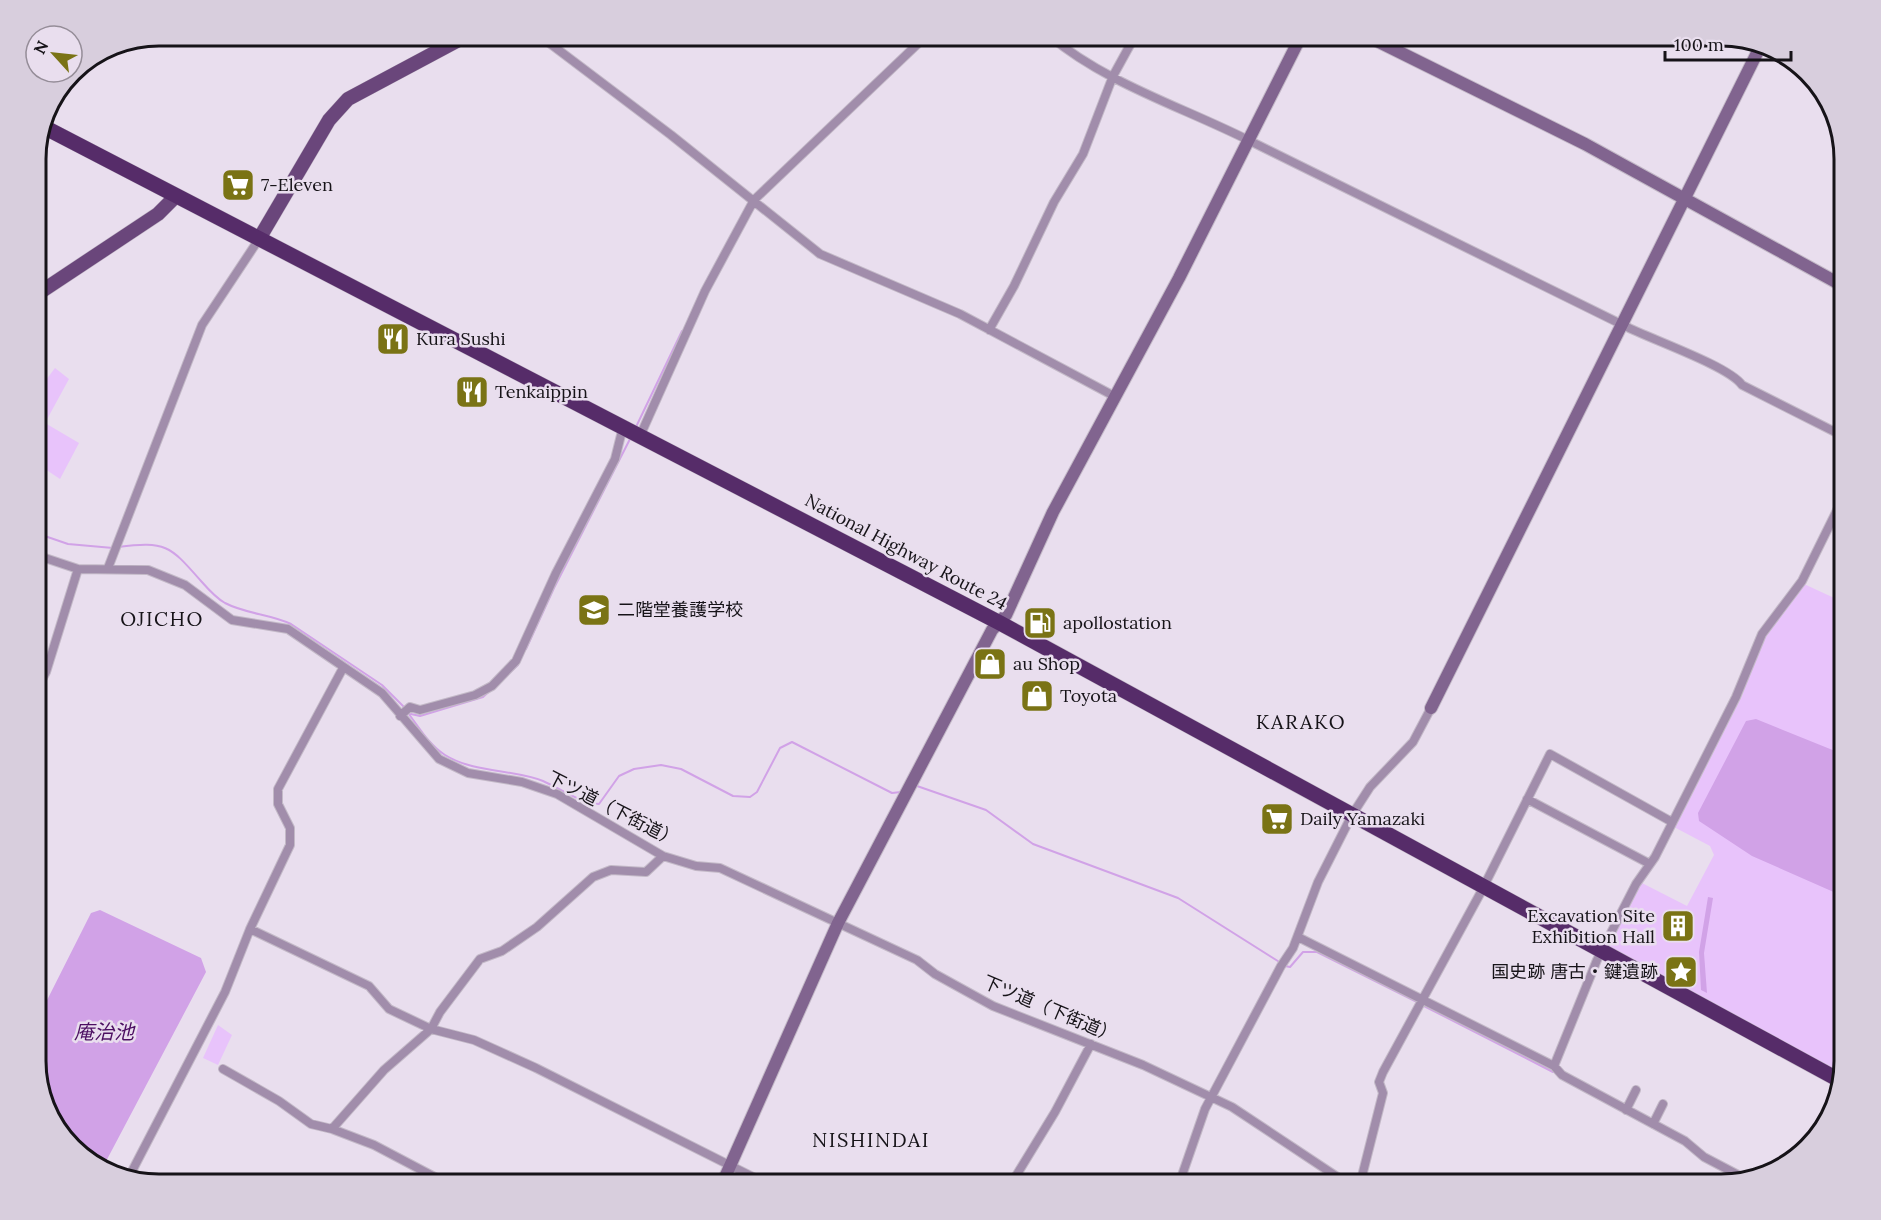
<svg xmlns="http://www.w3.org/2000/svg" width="1881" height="1220" font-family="Lora,'Noto Sans JP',serif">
	<rect width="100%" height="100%" fill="#e9deee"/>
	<path fill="#e8c3fb" d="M55 368 69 379 45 423 79 443 60 479 36 463V386L40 388Z
		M1804 584 1845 603V1061L1841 1073 1609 947 1640 882 1687 906 1714 855 1710 846 1674 827 1742 696 1764 635Z
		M218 1025 232 1035 218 1065 203 1058Z"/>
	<path fill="#d1a2e7" d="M1756 719 1845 755V897L1752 856 1699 821 1698 813 1746 721Z
		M1708 897 1713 898 1704 953 1707 993 1701 990 1699 952Z
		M100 910 201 958 206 972 103 1167 91 1163 52 1122 36 1069V1022L91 913Z"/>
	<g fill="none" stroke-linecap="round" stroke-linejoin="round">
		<path stroke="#d1a2e7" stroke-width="2" d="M635 429 682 331
			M36 533 68 544 113 548
			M118 547C167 541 170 546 201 581 208 589 216 598 225 603 246 614 270 614 291 624L382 685 405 708
			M526 649 554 588 630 439
			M408 713C419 727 429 745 445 755 474 773 512 769 543 781 561 789 580 803 599 804L619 776 634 769 661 765 681 769 733 796 750 797 757 792 780 748 792 742 892 793 901 792
			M411 714 420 716 483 697 518 665
			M917 786 986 810 1033 844 1178 898 1281 963
			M1285 966 1290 967 1303 952H1317L1417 1002
			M1422 1005 1553 1072"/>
		<defs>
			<path id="street" d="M540 36 671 135 820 254 960 314 1114 396
				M1050 36C1105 83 1185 108 1250 141 1376 202 1500 265 1625 326 1650 339 1729 366 1742 385L1845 437
				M989 330 1014 286 1054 202 1083 154 1113 76 1135 36
				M640 436 705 291 754 200 926 36
				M36 555 78 569 148 570 185 585 232 620 288 629 382 693 439 759 468 773 522 782 557 794 663 856 696 866 720 868 917 960 935 974 993 1006 1143 1065 1232 1107 1348 1184
				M108 568 202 325 259 239
				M36 691 46 672 78 569
				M400 716 410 707 420 710 475 695 492 686 516 661 556 573 615 459 623 427
				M1527 799 1650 864
				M250 929 369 986 389 1009 431 1029 474 1040 536 1068 767 1184
				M1298 937 1554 1066 1562 1075 1685 1141 1704 1157 1744 1178
				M1554 1066 1597 960 1636 884 1655 857 1736 697 1762 634 1802 581 1845 494
				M223 1069 279 1101 311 1124 332 1129 374 1145 448 1184
				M1626 1110 1636 1090
				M1653 1124 1663 1104
				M332 1129 384 1070 431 1029 440 1012 480 959 502 951 537 927 593 877 611 870 646 872 663 856
				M1819 1134 1822 1129
				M130 1175 225 992 250 929 290 845V828L278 804V789L343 668
				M1011 1184 1055 1112 1091 1044
				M1179 1184 1205 1109 1281 966 1293 948 1318 882 1352 815 1370 787 1413 742 1431 708
				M1360 1184 1383 1093 1379 1082 1383 1072 1481 892 1550 754 1672 822"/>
			<path id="secondary" d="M1367 36 1585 144 1845 287
				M1431 708 1760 47
				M722 1184 838 923 982 649 992 630 1006 615 1053 512 1179 278 1301 36"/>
			<path id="primary" d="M259 239 329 120 348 99 466 36
				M36 295 158 214 176 196"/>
			<path id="highway" d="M42 126 1000 623 1839 1080"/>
		</defs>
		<use href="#street" stroke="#c3b9c7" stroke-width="10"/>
		<use href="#secondary" stroke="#c3b9c7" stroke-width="14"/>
		<use href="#primary" stroke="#c3b9c7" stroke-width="15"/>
		<use href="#highway" stroke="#c3b9c7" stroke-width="16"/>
		<use href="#street" stroke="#a18dab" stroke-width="8"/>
		<use href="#secondary" stroke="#81648f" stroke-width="12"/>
		<use href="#primary" stroke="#6a467b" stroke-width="14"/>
		<use href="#highway" stroke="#562c69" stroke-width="15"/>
	</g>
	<defs>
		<symbol id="supermarket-square" viewBox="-11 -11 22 22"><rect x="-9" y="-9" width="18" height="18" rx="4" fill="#7a7315" stroke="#e9deee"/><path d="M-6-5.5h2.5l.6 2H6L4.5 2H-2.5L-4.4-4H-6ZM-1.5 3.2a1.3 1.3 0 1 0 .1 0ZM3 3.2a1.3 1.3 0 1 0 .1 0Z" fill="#fff"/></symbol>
		<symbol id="restaurant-square" viewBox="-11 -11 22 22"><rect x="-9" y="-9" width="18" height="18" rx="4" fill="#7a7315" stroke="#e9deee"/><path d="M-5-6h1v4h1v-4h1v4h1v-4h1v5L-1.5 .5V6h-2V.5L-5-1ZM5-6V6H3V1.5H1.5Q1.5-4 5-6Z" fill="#fff"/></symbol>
		<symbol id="school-square" viewBox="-11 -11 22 22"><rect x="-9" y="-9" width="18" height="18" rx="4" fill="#7a7315" stroke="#e9deee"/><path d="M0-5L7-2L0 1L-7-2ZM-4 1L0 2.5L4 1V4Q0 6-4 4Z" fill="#fff"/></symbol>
		<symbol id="fuel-square" viewBox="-11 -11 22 22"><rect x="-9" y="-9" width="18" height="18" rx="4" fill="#7a7315" stroke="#e9deee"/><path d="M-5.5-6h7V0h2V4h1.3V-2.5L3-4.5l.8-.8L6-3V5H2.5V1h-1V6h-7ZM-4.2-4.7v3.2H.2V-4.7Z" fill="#fff"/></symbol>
		<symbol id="shop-square" viewBox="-11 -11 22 22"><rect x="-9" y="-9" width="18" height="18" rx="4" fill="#7a7315" stroke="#e9deee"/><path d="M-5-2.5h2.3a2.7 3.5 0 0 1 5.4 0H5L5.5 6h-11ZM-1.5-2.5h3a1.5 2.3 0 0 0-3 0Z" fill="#fff"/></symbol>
		<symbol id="building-square" viewBox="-11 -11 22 22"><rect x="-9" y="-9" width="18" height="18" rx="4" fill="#7a7315" stroke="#e9deee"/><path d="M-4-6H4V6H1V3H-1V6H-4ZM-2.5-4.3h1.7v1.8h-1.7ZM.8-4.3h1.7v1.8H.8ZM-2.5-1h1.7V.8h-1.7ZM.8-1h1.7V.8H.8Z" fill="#fff"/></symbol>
		<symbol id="sight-square" viewBox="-11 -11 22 22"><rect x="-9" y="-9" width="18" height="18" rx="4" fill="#7a7315" stroke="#e9deee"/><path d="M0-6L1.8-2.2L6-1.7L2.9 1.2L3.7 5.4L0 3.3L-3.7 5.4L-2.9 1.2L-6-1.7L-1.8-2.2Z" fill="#fff"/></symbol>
	</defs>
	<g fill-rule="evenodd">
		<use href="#supermarket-square" x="219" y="166" width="38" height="38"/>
		<use href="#restaurant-square" x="374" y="320" width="38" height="38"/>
		<use href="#restaurant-square" x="453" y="373" width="38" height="38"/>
		<use href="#school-square" x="575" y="591" width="38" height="38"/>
		<use href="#fuel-square" x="1021" y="604" width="38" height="38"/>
		<use href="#shop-square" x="971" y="645" width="38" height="38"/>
		<use href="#shop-square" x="1018" y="677" width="38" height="38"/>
		<use href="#supermarket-square" x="1258" y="800" width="38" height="38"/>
		<use href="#building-square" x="1659" y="907" width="38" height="38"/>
		<use href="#sight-square" x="1662" y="953" width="38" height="38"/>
	</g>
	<g text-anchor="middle" stroke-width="5" stroke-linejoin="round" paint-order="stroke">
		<g font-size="18" fill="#161318" stroke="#e9deee" text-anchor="start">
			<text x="261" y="191">7-Eleven</text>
			<text x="416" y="345">Kura Sushi</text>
			<text x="495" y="398">Tenkaippin</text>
			<text x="617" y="616">二階堂養護学校</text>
			<text x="1063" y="629">apollostation</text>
			<text x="1013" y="670">au Shop</text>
			<text x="1060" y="702">Toyota</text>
			<text x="1300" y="825">Daily Yamazaki</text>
			<text x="1655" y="922" text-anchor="end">Excavation Site<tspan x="1655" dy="21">Exhibition Hall</tspan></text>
			<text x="1658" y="978" text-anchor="end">国史跡 唐古・鍵遺跡</text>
		</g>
		<g font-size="18" fill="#161318" stroke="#e9deee">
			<text transform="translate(906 552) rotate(28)" y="6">National Highway Route 24</text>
			<text transform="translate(613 809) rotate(27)" y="6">下ツ道（下街道）</text>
			<text transform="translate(1050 1009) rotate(23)" y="6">下ツ道（下街道）</text>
		</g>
		<g font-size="20" letter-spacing="1.5" fill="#161318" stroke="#e9deee">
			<text x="162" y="626">OJICHO</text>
			<text x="1301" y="729">KARAKO</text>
			<text x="871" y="1147">NISHINDAI</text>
		</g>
		<g font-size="20" font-style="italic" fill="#4b0e61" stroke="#e9deee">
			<text x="104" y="1039">庵治池</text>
		</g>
	</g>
	<path d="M0 0H1881V1220H0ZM159 46H1721A113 113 0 0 1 1834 159V1061A113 113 0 0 1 1721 1174H159A113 113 0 0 1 46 1061V159A113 113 0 0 1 159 46Z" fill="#d8cedd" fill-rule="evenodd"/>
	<path fill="none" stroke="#161318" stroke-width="3" d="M159 46H1721A113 113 0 0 1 1834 159V1061A113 113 0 0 1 1721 1174H159A113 113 0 0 1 46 1061V159A113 113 0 0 1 159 46Z"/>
	<g transform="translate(54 54) rotate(297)"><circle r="28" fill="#e9deee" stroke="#958d98" stroke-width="1.5"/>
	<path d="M0-4.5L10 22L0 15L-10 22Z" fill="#7a7315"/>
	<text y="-9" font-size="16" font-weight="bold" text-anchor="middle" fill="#161318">N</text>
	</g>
	<path d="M1665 51v9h126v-9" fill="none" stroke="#161318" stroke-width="3"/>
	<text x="1674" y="51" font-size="18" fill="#161318" stroke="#e9deee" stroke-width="4.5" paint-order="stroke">100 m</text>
</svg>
